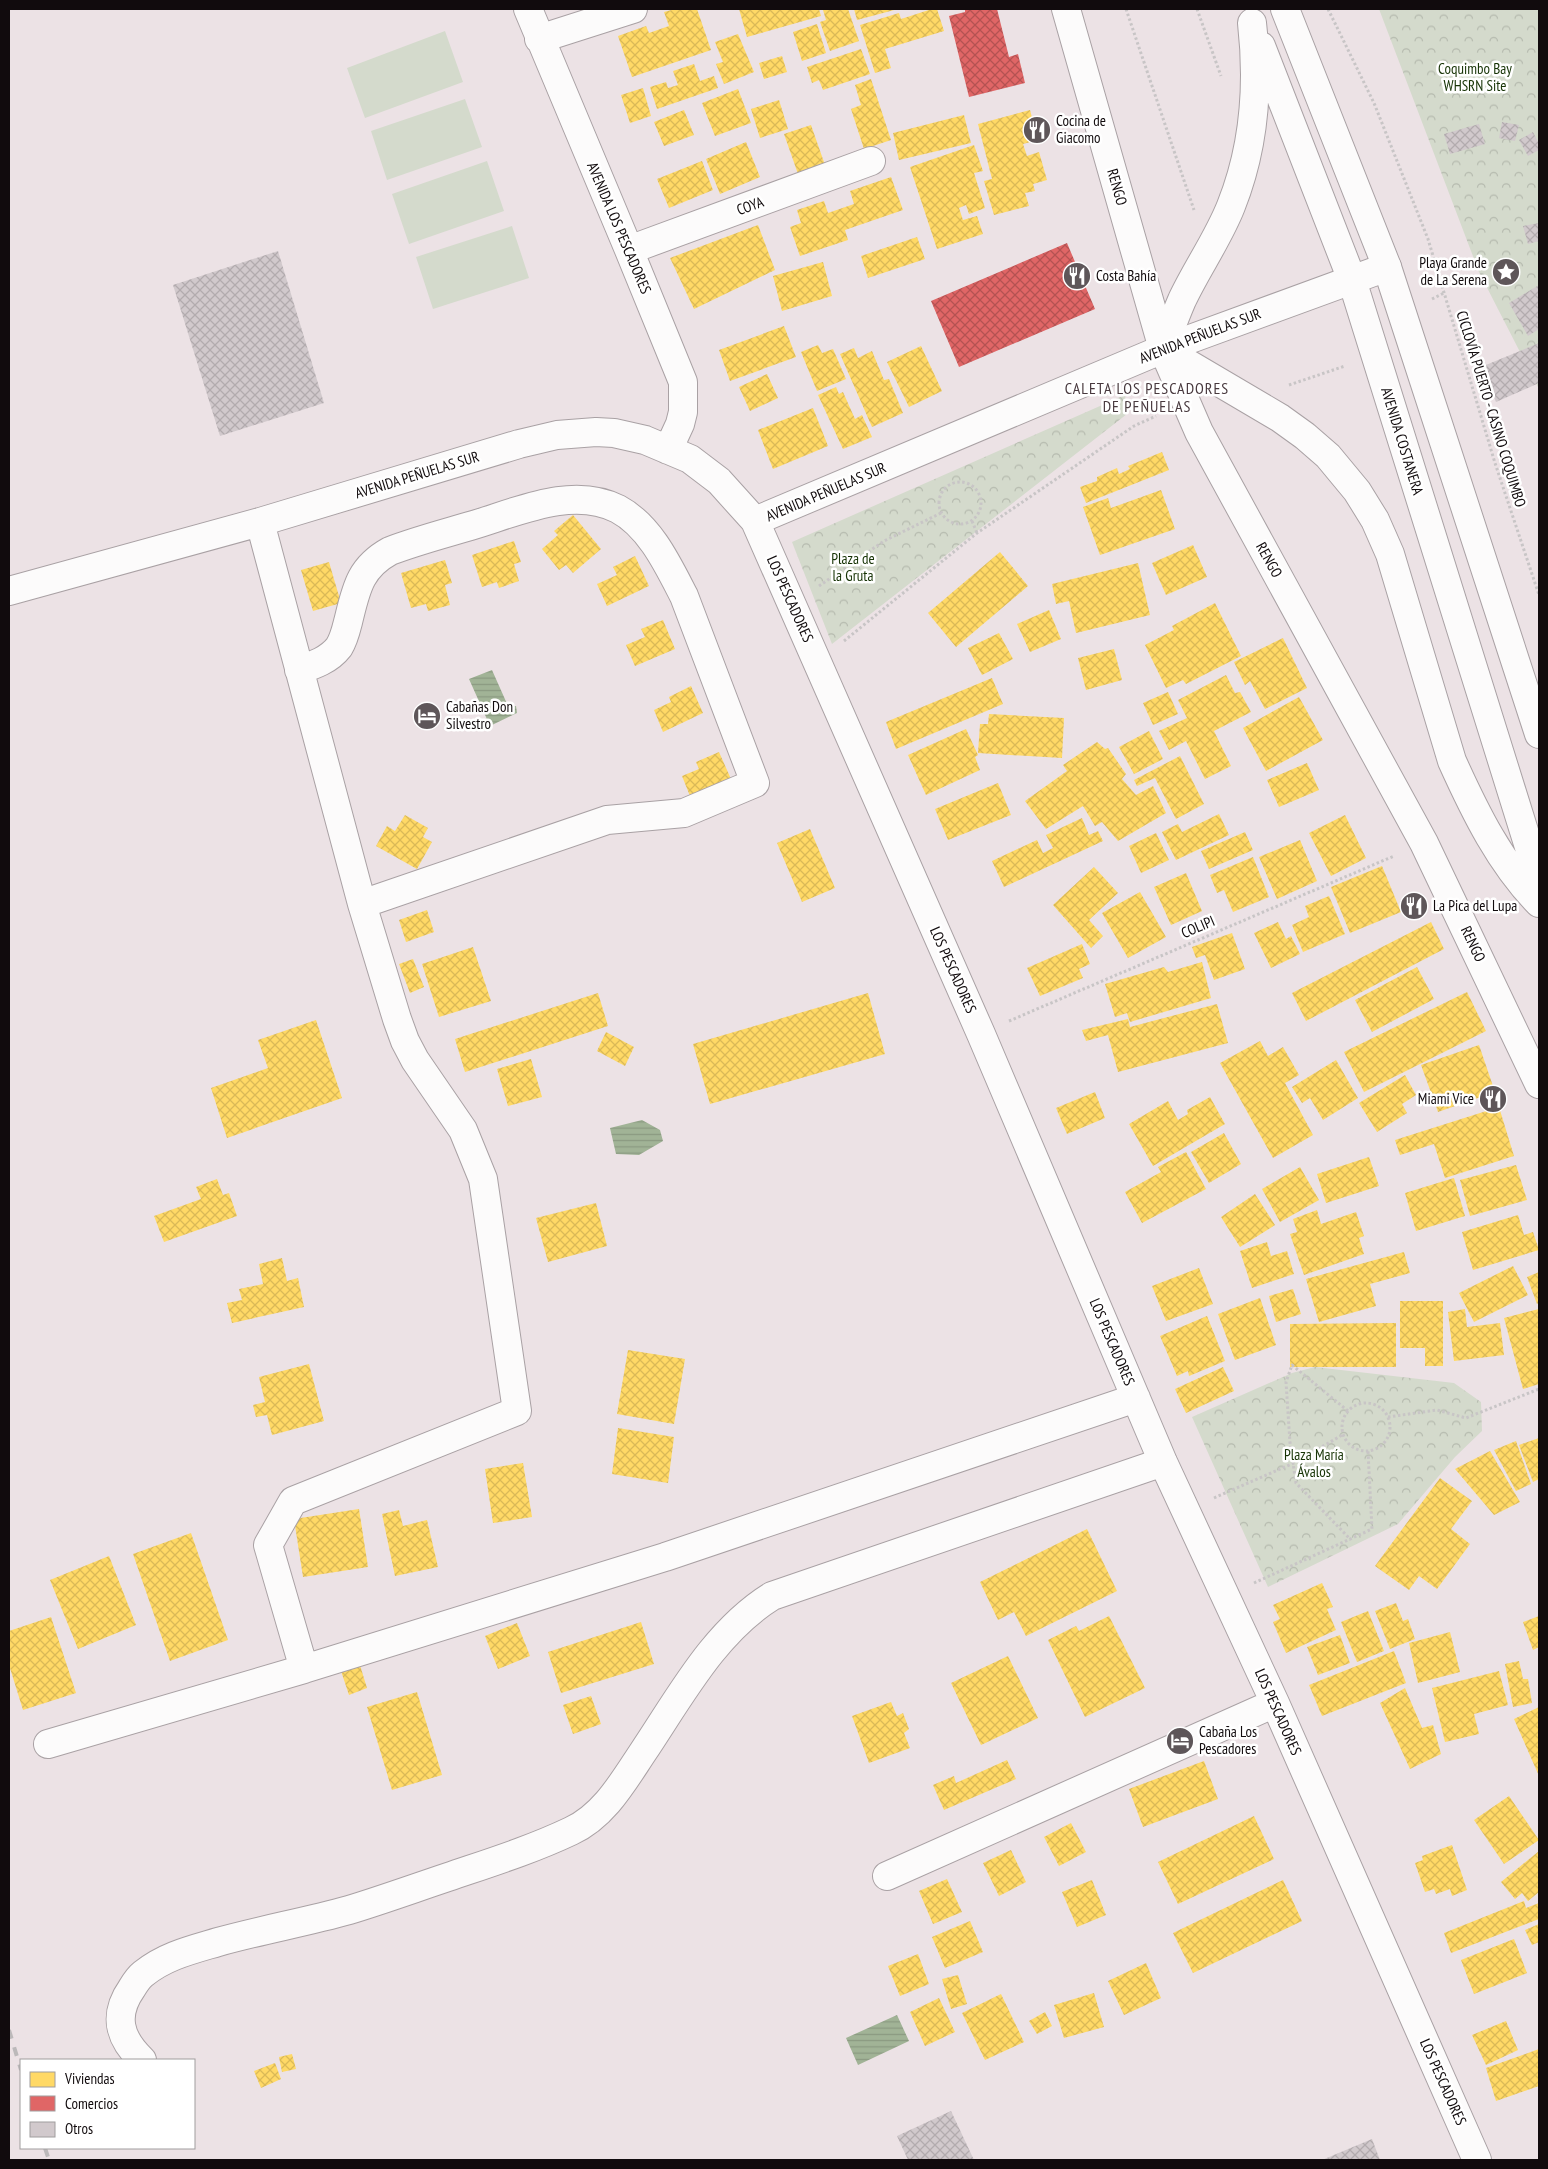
<svg xmlns="http://www.w3.org/2000/svg" width="1548" height="2169" font-family="'PT Sans Narrow',sans-serif">
	<defs>
		<pattern id="park-crowns" width="20" height="18" patternUnits="userSpaceOnUse" patternTransform="scale(1.25)"><rect width="20" height="18" fill="#d4dacc"/><path d="M2 6a3 3 0 1 1 6 0M12 15a3 3 0 1 1 6 0" fill="none" stroke="#b5baae"/></pattern>
		<pattern id="water-rules" width="6" height="5" patternUnits="userSpaceOnUse" patternTransform="scale(1.25)"><rect width="6" height="5" fill="#a1b396"/><path d="M0 2.5h6" fill="none" stroke="#8a9980"/></pattern>
		<pattern id="homes-cross-hatch" width="8" height="8" patternUnits="userSpaceOnUse" patternTransform="scale(1.25)"><rect width="8" height="8" fill="#ffd966"/><path d="M0 0l8 8M0 8l8-8" fill="none" stroke="#dab957"/></pattern>
		<pattern id="shops-cross-hatch" width="8" height="8" patternUnits="userSpaceOnUse" patternTransform="scale(1.25)"><rect width="8" height="8" fill="#e06666"/><path d="M0 0l8 8M0 8l8-8" fill="none" stroke="#b45252"/></pattern>
		<pattern id="building-cross-hatch" width="8" height="8" patternUnits="userSpaceOnUse" patternTransform="scale(1.25)"><rect width="8" height="8" fill="#d1c9cc"/><path d="M0 0l8 8M0 8l8-8" fill="none" stroke="#b2abae"/></pattern>
	</defs>
	<rect width="100%" height="100%" fill="#ece2e5"/>
	<path fill="#d4dacc" d="M445 31 463 82 365 118 347 68Z
		M465 99 482 147 387 180 371 131Z
		M487 161 504 211 409 244 392 194Z
		M512 226 529 278 433 309 416 257Z"/>
	<path fill="url(#park-crowns)" d="M1379 9H1539V389L1479 272Z
		M1125 395 1127 414 832 644 792 542Z
		M1315 1367 1454 1383 1481 1402 1482 1431 1455 1457 1398 1524 1268 1587 1192 1417 1292 1373Z"/>
	<path fill="url(#water-rules)" d="M492 670 508 706H516L517 713 490 726 469 679Z
		M642 1120 660 1130 663 1141 639 1155 616 1154 610 1128Z
		M897 2015 909 2041 858 2065 846 2038Z"/>
	<path fill="url(#homes-cross-hatch)" d="M675 9H697L711 50 632 77 618 36 646 26 649 33 669 26 664 12Z
		M739 9H819L821 16 747 37Z
		M827 9H848L859 41 830 51 820 22 826 20 823 10Z
		M854 9H898L857 20Z
		M932 9H937L944 31 885 49 891 68 875 73 860 25 899 13 901 19Z
		M817 24 826 53 802 61 793 32Z
		M738 34 754 72 724 84 716 64 723 62 715 42Z
		M861 49 870 74 823 90 819 80 812 83 807 67Z
		M782 56 787 72 764 79 759 63Z
		M694 64 700 81 714 76 718 88 657 109 650 87 666 82 668 88 678 85 673 71Z
		M871 79 891 140 864 149 851 109 861 105 855 85Z
		M643 88 651 116 630 123 621 95Z
		M738 89 751 123 715 136 702 103Z
		M779 100 788 129 760 138 751 109Z
		M684 110 694 135 664 146 654 122Z
		M1030 110 1038 140 1023 144 1027 156 1039 152 1047 180 1033 184 1035 191 1025 193 1029 206 994 215 984 181 992 179 978 124Z
		M964 115 971 143 899 160 893 133Z
		M811 125 825 165 798 174 784 134Z
		M746 142 760 177 720 194 706 159Z
		M974 145 983 171 974 173 985 208 969 214 966 205 959 208 963 220 977 216 983 234 937 249 910 167Z
		M702 161 713 190 669 208 657 179Z
		M891 177 903 210 845 230 848 240 800 256 790 227 801 223 797 210 824 201 828 213 854 204 850 191Z
		M758 225 775 270 694 309 670 258Z
		M917 237 925 259 868 278 861 256Z
		M823 262 832 296 782 311 773 276Z
		M784 326 796 357 730 381 719 350Z
		M818 345 822 353 833 349 846 379 817 391 801 352Z
		M921 346 942 391 909 407 887 362Z
		M854 348 858 358 872 351 884 380 889 379 903 413 872 427 840 354Z
		M767 374 778 398 750 411 739 387Z
		M836 387 839 394 843 392 855 419 862 415 872 437 843 449 818 395Z
		M813 408 828 446 773 469 758 430Z
		M1162 452 1169 470 1086 503 1080 487 1097 481V477L1117 468 1119 474 1130 469 1128 466Z
		M1161 490 1175 529 1100 555 1083 507 1108 498 1111 508Z
		M573 515 601 549 573 573 566 565 559 570 542 549 558 535 554 531Z
		M514 541 521 562 514 564 519 581 499 588 497 582 482 587 472 555Z
		M1193 545 1207 577 1166 595 1152 563Z
		M1000 552 1028 586 956 647 928 613Z
		M635 556 649 586 607 606 597 584 617 575 613 567Z
		M445 560 452 583 445 585 450 605 428 611 426 604 411 608 401 573Z
		M329 562 341 603 313 611 301 570Z
		M1138 563 1150 615 1076 633 1069 601 1056 604 1052 584Z
		M1215 603 1241 656 1186 684 1183 680 1166 688 1145 645 1174 630 1172 626Z
		M1049 610 1061 639 1030 652 1017 624Z
		M663 620 675 649 635 666 626 645 645 637 641 629Z
		M999 633 1013 659 982 675 968 648Z
		M1283 638 1307 688 1265 709 1250 681 1245 685 1234 662Z
		M1114 649 1122 680 1086 690 1078 658Z
		M1226 675 1235 693 1240 692 1251 712 1214 731 1231 766 1205 779 1186 741 1169 750 1159 731 1187 718 1178 700Z
		M992 678 1003 704 896 749 886 722Z
		M691 686 703 713 663 732 654 710 671 702 669 697Z
		M1168 692 1178 714 1153 725 1143 703Z
		M1299 697 1323 740 1266 771 1243 728Z
		M989 714 1064 718 1062 758 978 753 980 724H988Z
		M966 729 978 755 975 757 980 770 926 795 908 755Z
		M1149 731 1163 759 1134 774 1119 747Z
		M1097 742 1105 749 1108 748 1126 774 1122 779 1136 795 1153 786 1166 813 1118 841 1102 822 1095 826 1083 806 1046 829 1025 801 1067 771 1063 765Z
		M719 752 731 779 690 796 682 776 699 769 696 762Z
		M1180 756 1204 804 1176 819 1155 778 1137 786 1134 780Z
		M1307 763 1319 790 1279 807 1267 780Z
		M998 783 1011 815 948 840 935 809Z
		M1219 814 1229 835 1176 860 1162 832 1178 824 1182 832Z
		M405 815 428 828 423 837 432 842 417 869 376 846 387 826 395 831Z
		M1345 815 1366 858 1331 876 1309 833Z
		M1082 818 1089 835 1098 831 1103 841 1004 887 992 861 1037 840 1043 853 1053 848 1046 835Z
		M810 829 835 888 802 902 777 843Z
		M1245 832 1253 850 1209 869 1201 851Z
		M1156 833 1169 860 1141 873 1129 846Z
		M1300 840 1317 881 1277 899 1259 857Z
		M1253 857 1269 897 1233 912 1224 890 1217 893 1210 875Z
		M1382 866 1401 912 1350 933 1331 887Z
		M1094 867 1118 893 1089 920 1103 936 1091 948 1053 905Z
		M1186 873 1202 911 1171 925 1154 887Z
		M1140 892 1166 937 1128 958 1102 913Z
		M1329 896 1345 934 1303 952 1292 925 1309 917 1305 906Z
		M427 910 434 932 406 942 399 920Z
		M1278 922 1286 939 1291 936 1300 954 1271 968 1254 933Z
		M1431 922 1444 949 1306 1021 1292 993Z
		M1232 933 1245 969 1214 980 1205 955 1196 958 1192 947Z
		M1082 944 1090 964 1079 969 1083 978 1040 996 1027 968Z
		M473 947 491 1001 439 1017 422 964Z
		M413 959 424 987 410 993 399 964Z
		M1202 962 1211 998 1130 1022 1127 1013 1115 1017 1105 984 1164 967 1168 972Z
		M1417 967 1434 999 1372 1032 1355 1000Z
		M1467 992 1486 1031 1364 1092 1344 1052Z
		M598 993 608 1026 465 1072 455 1039Z
		M868 993 885 1054 710 1104 693 1044Z
		M1217 1004 1228 1043 1118 1072 1108 1035 1086 1041 1082 1030 1128 1019 1130 1027Z
		M316 1020 342 1098 227 1138 211 1088 268 1068 258 1040Z
		M606 1032 634 1047 625 1066 597 1051Z
		M1260 1041 1268 1056 1283 1047 1299 1075 1285 1083 1313 1135 1273 1158 1220 1063Z
		M1479 1045 1495 1092 1438 1112 1421 1065Z
		M531 1059 542 1097 508 1106 497 1069Z
		M1336 1060 1358 1098 1323 1120 1310 1098 1302 1103 1292 1087Z
		M1405 1075 1416 1095 1402 1104 1407 1113 1377 1132 1359 1103Z
		M1095 1092 1105 1118 1067 1134 1056 1108Z
		M1210 1097 1225 1124 1153 1166 1129 1124 1168 1101 1178 1120 1188 1114 1187 1110Z
		M1499 1107 1514 1156 1445 1178 1434 1144 1400 1155 1395 1140Z
		M1224 1133 1241 1164 1209 1183 1191 1152Z
		M1186 1152 1206 1189 1142 1223 1125 1192 1161 1172 1158 1167Z
		M1369 1157 1379 1186 1326 1203 1317 1174Z
		M1516 1165 1527 1200 1470 1216 1460 1180Z
		M1300 1167 1319 1200 1280 1222 1262 1189Z
		M1454 1178 1465 1216 1416 1231 1405 1193Z
		M217 1179 223 1195 229 1193 237 1216 164 1242 154 1216 201 1199 196 1187Z
		M1255 1194 1275 1225 1240 1247 1221 1217Z
		M596 1203 607 1246 548 1262 536 1218Z
		M1317 1210 1321 1224 1356 1212 1364 1236 1359 1238 1364 1254 1304 1275 1290 1234 1297 1232 1293 1219Z
		M1518 1215 1524 1235 1533 1232 1539 1250 1473 1270 1462 1232Z
		M1267 1242 1271 1256 1287 1251 1294 1274 1252 1288 1240 1251Z
		M1404 1252 1410 1273 1370 1284 1376 1306 1319 1322 1306 1279Z
		M282 1258 287 1281 298 1278 304 1307 232 1323 227 1303 242 1300 239 1289 263 1284 259 1264Z
		M1513 1266 1528 1295 1474 1322 1459 1293Z
		M1199 1268 1213 1304 1166 1321 1152 1286Z
		M1539 1272V1303L1537 1304 1527 1277Z
		M1293 1289 1301 1314 1276 1322 1269 1296Z
		M1260 1298 1276 1345 1235 1360 1218 1314Z
		M1400 1301H1443V1366H1425V1348H1400Z
		M1465 1309 1467 1327 1500 1323 1504 1355 1454 1361 1448 1312Z
		M1539 1309V1384L1523 1389 1504 1318Z
		M1207 1316 1225 1361 1189 1376 1188 1371 1177 1376 1160 1336Z
		M1396 1323V1367H1290V1324Z
		M628 1350 685 1359 674 1424 617 1414Z
		M309 1364 324 1421 272 1435 267 1415 256 1417 253 1405 265 1402 259 1377Z
		M1223 1367 1234 1391 1186 1413 1175 1389Z
		M618 1428 674 1437 668 1483 612 1474Z
		M1539 1438V1479L1533 1482 1519 1445Z
		M1516 1441 1531 1484 1516 1491 1494 1450Z
		M1490 1451 1520 1502 1494 1515 1455 1469Z
		M523 1463 532 1517 493 1523 485 1469Z
		M1440 1478 1472 1501 1451 1529 1470 1544 1437 1589 1419 1576 1409 1590 1375 1566Z
		M359 1509 368 1567 303 1577 294 1519Z
		M399 1510 403 1526 427 1520 438 1567 395 1576 382 1514Z
		M1087 1529 1117 1591 1026 1636 1014 1612 998 1620 980 1582Z
		M191 1533 228 1640 170 1661 133 1554Z
		M109 1556 136 1625 78 1649 50 1580Z
		M1322 1583 1333 1607 1327 1609 1336 1630 1286 1653 1273 1622 1280 1619 1273 1605Z
		M1396 1603 1403 1621 1408 1619 1415 1639 1390 1649 1375 1611Z
		M1368 1611 1384 1651 1357 1662 1341 1622Z
		M1109 1616 1145 1688 1085 1717 1048 1640 1076 1626 1079 1631Z
		M1539 1616V1647L1533 1650 1523 1622Z
		M51 1617 76 1693 23 1710 9 1665V1631Z
		M641 1622 654 1664 561 1693 548 1652Z
		M517 1623 530 1656 498 1669 485 1636Z
		M1450 1632 1460 1672 1418 1683 1409 1643Z
		M1340 1635 1350 1663 1318 1675 1307 1647Z
		M1394 1651 1406 1683 1322 1716 1309 1685Z
		M1008 1656 1038 1718 981 1745 951 1683Z
		M1519 1661 1523 1679H1528L1532 1703 1513 1707 1505 1664Z
		M359 1662 367 1688 349 1695 340 1668Z
		M1499 1671 1508 1705 1474 1714 1479 1734 1445 1742 1432 1688Z
		M1405 1688 1422 1728 1433 1725 1441 1754 1410 1769 1380 1703Z
		M417 1692 442 1775 392 1790 367 1707Z
		M591 1696 601 1724 573 1734 563 1705Z
		M891 1702 897 1716 903 1713 909 1729 904 1733 910 1748 869 1763 852 1716Z
		M1539 1707V1776L1514 1719Z
		M1007 1760 1016 1779 944 1810 933 1785 954 1776 956 1783Z
		M1204 1761 1218 1799 1143 1827 1129 1789Z
		M1509 1796 1539 1840 1504 1864 1474 1820Z
		M1254 1816 1274 1859 1178 1904 1158 1862Z
		M1071 1823 1086 1852 1059 1866 1044 1837Z
		M1452 1845 1467 1890 1452 1896 1450 1889 1436 1894 1434 1889 1425 1892 1415 1863 1423 1860 1422 1856Z
		M1011 1850 1026 1882 999 1896 983 1863Z
		M1539 1851V1892L1528 1901 1522 1893 1515 1899 1501 1882Z
		M947 1879 962 1912 933 1924 919 1891Z
		M1092 1880 1106 1915 1077 1927 1062 1892Z
		M1283 1880 1302 1921 1193 1973 1173 1933Z
		M1524 1901 1526 1908 1539 1903V1919L1451 1953 1444 1933Z
		M970 1921 983 1952 945 1968 932 1937Z
		M1539 1924V1942L1532 1945 1525 1930Z
		M1514 1939 1527 1973 1474 1994 1461 1960Z
		M918 1954 929 1984 900 1996 888 1966Z
		M1146 1963 1161 1998 1124 2015 1108 1981Z
		M958 1975 967 2004 951 2009 942 1979Z
		M1094 1993 1104 2027 1064 2038 1054 2005Z
		M1001 1994 1024 2042 985 2060 962 2013Z
		M939 1998 955 2032 925 2046 910 2012Z
		M1045 2012 1052 2026 1037 2034 1029 2021Z
		M1506 2021 1518 2050 1486 2065 1472 2035Z
		M1539 2049V2086L1496 2101 1486 2068Z
		M292 2054 296 2069 282 2072 279 2057Z
		M275 2063 281 2079 261 2088 254 2071Z"/>
	<path fill="url(#shops-cross-hatch)" d="M965 9H997L1009 57 1018 54 1025 83 969 97 949 16 965 12Z
		M1067 243 1095 309 959 367 931 301Z"/>
	<path fill="url(#building-cross-hatch)" d="M1502 122 1519 125 1515 141 1499 138Z
		M1479 124 1485 144 1450 154 1444 134Z
		M1533 132 1539 144V150L1528 156 1519 140Z
		M1539 223V241L1528 244 1523 226Z
		M278 251 324 403 220 436 173 285Z
		M1539 285V329L1528 336 1509 303Z
		M1539 343V383L1496 402 1481 367Z
		M951 2111 974 2160H908L897 2136Z
		M1372 2139 1380 2160H1322Z"/>
	<g fill="none" stroke-linecap="round" stroke-linejoin="round">
		<defs>
			<path id="minor" d="M528 9 629 250 683 382V412L680 424 668 450
				M1066 9 1163 349 1199 432 1424 843 1539 1084
				M539 39 633 9
				M629 250 871 161
				M755 521 1163 349 1387 267
				M260 522 362 904 397 1019 405 1041 415 1060 463 1130 483 1179 517 1411 293 1501 268 1545 304 1669 665 1557 1136 1398
				M9 591 260 522 519 444 557 435 596 432 614 433 645 440 690 459 719 481 755 521 981 1034 1163 1462 1275 1703 1477 2160
				M299 670C314 665 329 660 339 647 344 639 346 630 348 622 356 590 359 568 390 551 416 541 443 534 470 526 515 513 572 485 618 509 650 526 668 565 684 596L755 783 684 813 607 820 362 904
				M48 1744 304 1669
				M887 1876 1275 1703
				M142 2060C119 2038 113 2015 132 1988 135 1983 138 1978 143 1974 165 1956 191 1950 218 1942 261 1930 306 1922 349 1910 382 1900 415 1888 448 1877 489 1863 531 1850 571 1831 604 1816 623 1782 643 1752 680 1697 714 1632 772 1596L1163 1462"/>
			<path id="major" d="M1285 9 1387 267 1539 734
				M1252 23C1259 85 1255 146 1231 206 1218 239 1197 268 1182 300 1175 316 1169 333 1163 349L1280 418 1305 436 1328 456 1357 491 1375 520 1390 554 1452 761C1475 812 1500 863 1539 903
				M1261 46 1352 280 1539 879"/>
		</defs>
		<use href="#minor" stroke="#a9a1a4" stroke-width="30"/>
		<use href="#major" stroke="#a9a1a4" stroke-width="30"/>
		<path stroke="#c8c5c6" stroke-width="3" stroke-dasharray="2.5 2.5" stroke-linecap="butt" d="M1126 9 1194 210
			M1197 9 1221 76
			M1328 9 1374 103 1428 239 1495 463 1539 595
			M1432 299 1444 293
			M1289 385 1345 366
			M939 503a21 21 0 1 1 42 0a21 21 0 1 1-42 0Z
			M972 521 977 533
			M819 586 884 541 941 513
			M844 641 977 533 1134 426 1156 416
			M1009 1021 1394 856
			M1342 1427a24 24 0 1 1 48 0a24 24 0 1 1-48 0Z
			M1348 1411 1292 1365 1286 1382 1290 1443 1296 1483 1351 1540
			M1388 1417 1437 1410 1466 1418 1539 1389
			M1214 1498 1294 1463 1344 1434
			M1254 1583 1372 1529 1368 1451"/>
		<use href="#minor" stroke="#fcfbfb" stroke-width="28"/>
		<use href="#major" stroke="#fcfbfb" stroke-width="28"/>
		<path stroke="#bcb9ba" stroke-width="4" stroke-dasharray="9 9" stroke-linecap="butt" d="M9 2030 21 2070
			M45 2148 49 2160"/>
	</g>
	<defs>
		<symbol id="restaurant-disc" viewBox="-11 -11 22 22"><circle r="9.5" fill="#5e5659" stroke="#fff"/><path d="M-5-6h1v4h1v-4h1v4h1v-4h1v5L-1.5 .5V6h-2V.5L-5-1ZM5-6V6H3V1.5H1.5Q1.5-4 5-6Z" fill="#fff"/></symbol>
		<symbol id="sight-disc" viewBox="-11 -11 22 22"><circle r="9.5" fill="#5e5659" stroke="#fff"/><path d="M0-6L1.8-2.2L6-1.7L2.9 1.2L3.7 5.4L0 3.3L-3.7 5.4L-2.9 1.2L-6-1.7L-1.8-2.2Z" fill="#fff"/></symbol>
		<symbol id="hotel-disc" viewBox="-11 -11 22 22"><circle r="9.5" fill="#5e5659" stroke="#fff"/><path d="M-6-4.5h1.5V1H6V5H4.5V3h-9V5H-6ZM-4 0a1.8 1.8 0 1 1 3.6 0ZM.5 0V-2.5h3Q6-2.5 6 0Z" fill="#fff"/></symbol>
	</defs>
	<g fill-rule="evenodd">
		<use href="#restaurant-disc" x="1021" y="114" width="32" height="32"/>
		<use href="#sight-disc" x="1490" y="256" width="32" height="32"/>
		<use href="#restaurant-disc" x="1061" y="260" width="32" height="32"/>
		<use href="#hotel-disc" x="411" y="700" width="32" height="32"/>
		<use href="#restaurant-disc" x="1398" y="890" width="32" height="32"/>
		<use href="#restaurant-disc" x="1477" y="1083" width="32" height="32"/>
		<use href="#hotel-disc" x="1164" y="1725" width="32" height="32"/>
	</g>
	<g text-anchor="middle" stroke-width="5" stroke-linejoin="round" paint-order="stroke">
		<g font-size="15" fill="#163305" stroke="#fff">
			<text x="1475" y="74">Coquimbo Bay<tspan x="1475" dy="17">WHSRN Site</tspan></text>
			<text x="853" y="564">Plaza de<tspan x="853" dy="17">la Gruta</tspan></text>
			<text x="1314" y="1460">Plaza María<tspan x="1314" dy="17">Ávalos</tspan></text>
		</g>
		<g font-size="15" fill="#110b0d" stroke="#fff" text-anchor="start">
			<text x="1056" y="126">Cocina de<tspan x="1056" dy="17">Giacomo</tspan></text>
			<text x="1487" y="268" text-anchor="end">Playa Grande<tspan x="1487" dy="17">de La Serena</tspan></text>
			<text x="1096" y="281">Costa Bahía</text>
			<text x="446" y="712">Cabañas Don<tspan x="446" dy="17">Silvestro</tspan></text>
			<text x="1433" y="911">La Pica del Lupa</text>
			<text x="1474" y="1104" text-anchor="end">Miami Vice</text>
			<text x="1199" y="1737">Cabaña Los<tspan x="1199" dy="17">Pescadores</tspan></text>
		</g>
		<g font-size="15" fill="#110b0d" stroke="#fff">
			<text transform="translate(1117 187) rotate(74)" y="5">RENGO</text>
			<text transform="translate(750 206) rotate(-20)" y="5">COYA</text>
			<text transform="translate(619 228) rotate(67)" y="5">AVENIDA LOS PESCADORES</text>
			<text transform="translate(1200 336) rotate(-21)" y="5">AVENIDA PEÑUELAS SUR</text>
			<text transform="translate(1491 409) rotate(73)" y="5">CICLOVÍA PUERTO - CASINO COQUIMBO</text>
			<text transform="translate(1402 441) rotate(73)" y="5">AVENIDA COSTANERA</text>
			<text transform="translate(417 475) rotate(-17)" y="5">AVENIDA PEÑUELAS SUR</text>
			<text transform="translate(826 492) rotate(-23)" y="5">AVENIDA PEÑUELAS SUR</text>
			<text transform="translate(1269 560) rotate(61)" y="5">RENGO</text>
			<text transform="translate(790 599) rotate(66)" y="5">LOS PESCADORES</text>
			<text transform="translate(1198 927) rotate(-23)" y="5">COLIPI</text>
			<text transform="translate(1473 944) rotate(65)" y="5">RENGO</text>
			<text transform="translate(953 970) rotate(66)" y="5">LOS PESCADORES</text>
			<text transform="translate(1112 1342) rotate(67)" y="5">LOS PESCADORES</text>
			<text transform="translate(1278 1712) rotate(66)" y="5">LOS PESCADORES</text>
			<text transform="translate(1443 2082) rotate(66)" y="5">LOS PESCADORES</text>
		</g>
		<g font-size="16" letter-spacing="1" fill="#48393e" stroke="#fff">
			<text x="1147" y="394">CALETA LOS PESCADORES<tspan x="1147" dy="18">DE PEÑUELAS</tspan></text>
		</g>
	</g>
	<rect width="1548" height="2169" fill="none" stroke="#110b0d" stroke-width="20"/>
	<rect x="20" y="2059" width="175" height="90" fill="#ffffff" stroke="#a09d9e"/>
	<rect x="30" y="2072" width="25" height="15" fill="#ffd966" stroke="#a09d9e"/>
	<text x="65" y="2084" font-size="15" fill="#110b0d">Viviendas</text>
	<rect x="30" y="2096" width="25" height="15" fill="#e06666" stroke="#a09d9e"/>
	<text x="65" y="2109" font-size="15" fill="#110b0d">Comercios</text>
	<rect x="30" y="2122" width="25" height="15" fill="#d1c9cc" stroke="#a09d9e"/>
	<text x="65" y="2134" font-size="15" fill="#110b0d">Otros</text>
</svg>
